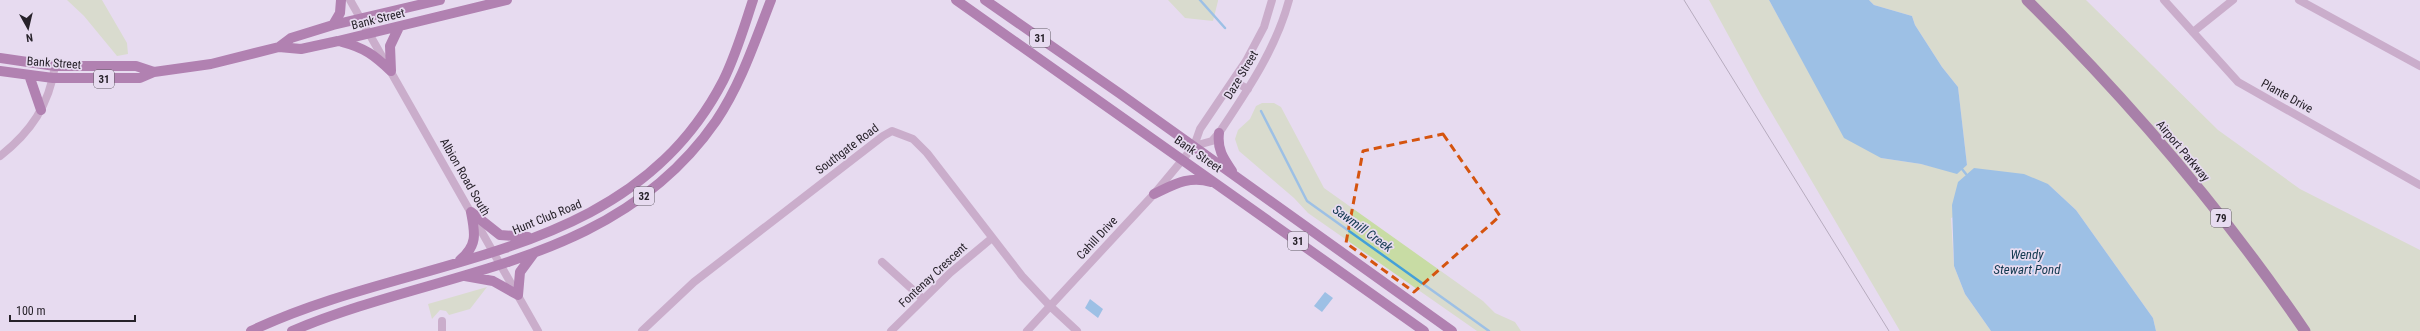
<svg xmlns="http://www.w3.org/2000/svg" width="2420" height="331" font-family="'Roboto Condensed',sans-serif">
	<rect width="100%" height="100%" fill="#e7dbf0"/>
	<path fill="#c8dca4" d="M67 0H102L127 43 128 54 117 56 84 16Z
		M1168 0H1218V1L1213 21 1185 18Z
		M1709 0H1769L1807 69 1881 158 1921 164 1955 172 1967 165 1958 87 1942 67 1915 25 1912 16 1874 5 1869 0H2086L2218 130 2300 189 2420 250V331H2156L2153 318 2076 210 2048 184 1951 218 1954 266 1965 294 1991 331H1900L1761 95Z
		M1262 103H1274L1281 107 1324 188 1483 301 1495 313 1515 322 1521 331H1477L1308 213 1294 198 1239 151 1235 139 1238 130 1250 119 1256 106Z
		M487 287 470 309 449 315 446 311 440 310 432 319 428 304Z"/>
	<path fill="#44a0d8" d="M1769 0H1869L1874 5 1912 16 1915 25 1942 67 1958 87 1967 165 1957 174 1921 164 1881 158 1844 138Z
		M1974 168 2024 174 2048 184 2076 210 2153 318 2156 331H1991L1965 294 1954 266 1952 205 1958 182Z
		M1325 292 1333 298 1322 312 1314 306Z
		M1090 299 1103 309 1098 318 1085 308Z"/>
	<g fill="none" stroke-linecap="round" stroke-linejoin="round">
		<path stroke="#44a0d8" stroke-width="2.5" d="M1200 0 1225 28
			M1261 111 1307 201 1489 331
			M1962 169 1966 174"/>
		<path stroke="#a7779e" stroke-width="8" d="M2299 0 2420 66
			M2193 32 2233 0
			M0 156C31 132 49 105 55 66
			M882 262 923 299
			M442 321V331
			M642 331 694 282 883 136 892 131 913 139 927 153 1022 276 1050 306
			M891 331 950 273 992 238"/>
		<path stroke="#a7779e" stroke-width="8" d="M350 0 538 331
			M2164 0 2238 82 2420 185
			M1233 81 1248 89
			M1194 146 1212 141 1219 133C1247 91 1276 49 1289 0
			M1050 306 1077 331
			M1027 331 1154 194 1194 146 1200 129 1246 61 1264 27 1272 0"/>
		<path stroke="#6f1464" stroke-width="10" d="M956 0 1424 331
			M985 0 1119 93 1452 331
			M333 25 340 13 341 0
			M342 42C365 48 374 55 391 71
			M279 47 291 38 333 25 440 0
			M0 58 55 66H136L154 72
			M0 71 53 78H140L154 72 211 64 279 47 301 49 338 41 507 0
			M391 71 390 46 399 27
			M29 75 41 110
			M1219 133C1217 149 1223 158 1232 171
			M1154 194C1173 185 1189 175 1211 182
			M471 212 500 235 528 237
			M460 260C478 245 475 233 471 212
			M465 276 493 281 518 295 520 272 534 253
			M251 331C415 253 628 264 723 81 736 55 744 27 753 0
			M292 331C441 268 615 267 716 121 741 84 755 41 771 0"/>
		<path stroke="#5c1252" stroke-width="11" d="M2027 0C2129 101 2224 212 2305 331"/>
		<path stroke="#7b7381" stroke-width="1" d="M1684 0 1889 331"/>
	</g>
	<path d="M0 0H2420V331H0ZM1443 134 1500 216 1414 292 1346 243 1363 151Z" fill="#e7dbf0" fill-opacity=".55" fill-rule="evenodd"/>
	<path fill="none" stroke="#d5540f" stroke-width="3" stroke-dasharray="8 5" stroke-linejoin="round" d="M1443 134 1500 216 1414 292 1346 243 1363 151Z"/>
	<g text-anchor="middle" stroke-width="3.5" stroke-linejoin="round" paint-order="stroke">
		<g fill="#e7dbf0" stroke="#615a65" stroke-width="1">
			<rect x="1030" y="29" width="20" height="18" rx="3"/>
			<rect x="94" y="70" width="20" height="18" rx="3"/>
			<rect x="634" y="187" width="20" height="18" rx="3"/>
			<rect x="2211" y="209" width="20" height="18" rx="3"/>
			<rect x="1288" y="232" width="20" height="18" rx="3"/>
		</g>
		<g font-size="11" font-weight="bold" fill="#27222a">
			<text x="1040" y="42">31</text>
			<text x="104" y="83">31</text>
			<text x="644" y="200">32</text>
			<text x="2221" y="222">79</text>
			<text x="1298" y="245">31</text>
		</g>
		<g font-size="12" fill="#27222a" stroke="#e7dbf0">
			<text transform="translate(378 19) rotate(-14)" y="4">Bank Street</text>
			<text transform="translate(54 63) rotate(4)" y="4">Bank Street</text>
			<text transform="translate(1241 75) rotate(-59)" y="4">Daze Street</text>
			<text transform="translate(2287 96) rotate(29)" y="4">Plante Drive</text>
			<text transform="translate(847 149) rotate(-37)" y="4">Southgate Road</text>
			<text transform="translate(2183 151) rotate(50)" y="4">Airport Parkway</text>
			<text transform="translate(1198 154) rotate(35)" y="4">Bank Street</text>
			<text transform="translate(465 177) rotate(60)" y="4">Albion Road South</text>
			<text transform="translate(547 217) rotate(-22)" y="4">Hunt Club Road</text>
			<text transform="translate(1097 238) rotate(-47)" y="4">Cahill Drive</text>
			<text transform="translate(933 275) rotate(-43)" y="4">Fontenay Crescent</text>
		</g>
		<g font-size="13" font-style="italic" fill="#11384f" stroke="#e7dbf0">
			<text transform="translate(1363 228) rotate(36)" y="5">Sawmill Creek</text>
			<text x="2027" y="259">Wendy<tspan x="2027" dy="15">Stewart Pond</tspan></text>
		</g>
	</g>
	<g transform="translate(28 28) rotate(172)" stroke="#e7dbf0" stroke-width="3" paint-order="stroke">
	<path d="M0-3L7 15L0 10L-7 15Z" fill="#27222a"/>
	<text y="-6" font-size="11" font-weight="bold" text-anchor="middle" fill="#27222a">N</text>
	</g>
	<path d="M10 315v6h125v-6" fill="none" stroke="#27222a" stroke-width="2"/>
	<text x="16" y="315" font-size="12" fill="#27222a" stroke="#e7dbf0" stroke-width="3" paint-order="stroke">100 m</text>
</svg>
